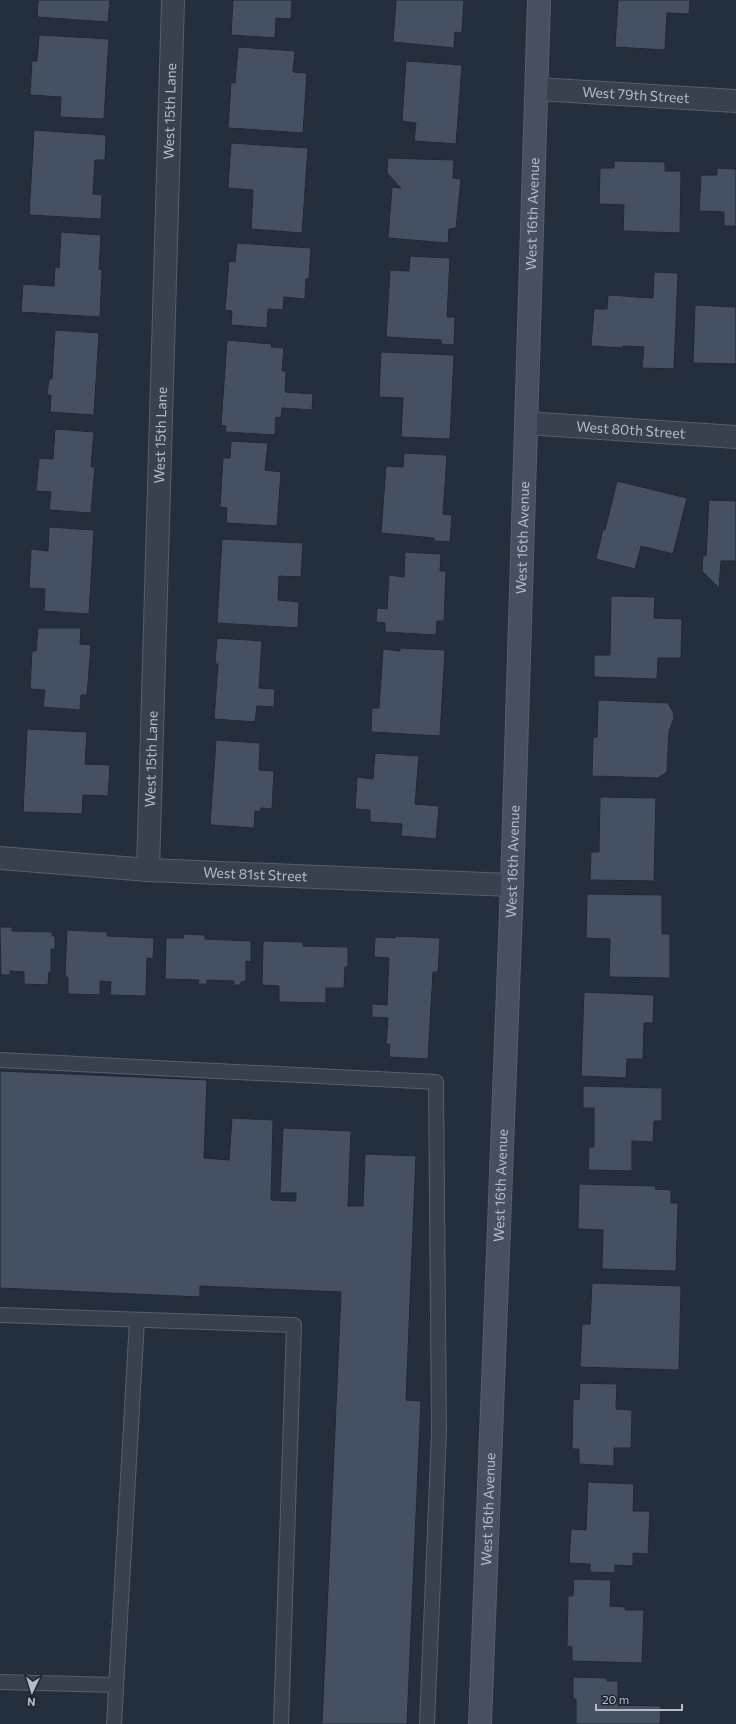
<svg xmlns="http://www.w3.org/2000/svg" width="736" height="1724" font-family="Commissioner,sans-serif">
	<rect width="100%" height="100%" fill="#242f3e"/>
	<path fill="#455162" stroke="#1f2835" d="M38 0H110L108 22 37 17Z
		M233 0H292L291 19 276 18 275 38 231 35Z
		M396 0H464L462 33 455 32 454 48 393 42Z
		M618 0H690L689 14 667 13 665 50 615 47Z
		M39 35 109 39 104 119 60 117 61 97 30 95 32 61H37Z
		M238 47 295 51 293 72 307 73 303 133 228 128 231 82 235 83Z
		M406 61 462 65 456 144 414 141 416 123 402 121Z
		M34 130 106 135 105 160H95L93 194 102 195 101 219 29 215Z
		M231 143 308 148 302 233 251 229 253 190 228 188Z
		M388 158 454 160 453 178 461 179 456 228 449 229 448 243 388 238 392 187 401 188 387 173Z
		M614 161 665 162V171H681L680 233 623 231 624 205 599 204 600 168H614Z
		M717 168 736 169V226H724V212L699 211 701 175H717Z
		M61 232 101 235 99 269 102 270 100 317 21 312 23 284 54 286 55 267 59 268Z
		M237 243 311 248 309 279H306L305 299 284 297 283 310 268 309 267 328 231 325 232 311 225 310 229 261 235 262Z
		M410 256 450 258 447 317H455L454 345 441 344V340L386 337 390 270 409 271Z
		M654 272 678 273 674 369 642 368 644 347 623 346 622 348 591 346 594 309H607L608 295 653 298Z
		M695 305 736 307V364L693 363Z
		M55 330 99 333 94 415 50 412 51 395H47L49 379H52Z
		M227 340 272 344 271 347 284 348 282 371H286L285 392 313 394 312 410 282 408 281 418 276 417 275 435 225 432 226 426 221 425Z
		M381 352 454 355 450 439 401 437 403 398 379 397Z
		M55 429 94 432 91 467H95L91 513 49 510 51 492 36 491 39 458 53 459Z
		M231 441 268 443 265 470 281 472 277 526 226 523 227 508 220 507 223 458H230Z
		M404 453 447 455 443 514 452 515 450 542 434 541V538L381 533 386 466 403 467Z
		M617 481 687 498 673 554 641 546 635 569 596 559 603 529 605 530Z
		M709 500 736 501V561H721L719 588 702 571 703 555 706 556Z
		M49 527 94 530 89 614 44 611 45 589 29 588 31 549 48 551Z
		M222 539 303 543 301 577 279 576 278 600 299 602 298 628 217 623Z
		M405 552 441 554 440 571H446L444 621H437L436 635 385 632V623L376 622 377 608 387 609 389 575 404 577Z
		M611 596 655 597 654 618 682 619 681 658H658L657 679 594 677V655H610Z
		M38 628H81L80 644 91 645 87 695H81L80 710 43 707 45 690 30 689 32 651H36Z
		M217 638 262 641 259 688 275 689 274 707 257 706 255 722 214 719 218 664H215Z
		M400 648 445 650 440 736 371 732 372 708H379L383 649 400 651Z
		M598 700 668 703 673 712 674 718 669 731 667 772 658 778 592 776 593 737H597Z
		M27 729 87 732 85 764 110 765 108 796 83 795 82 814 23 812Z
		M216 740 260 743 259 770 274 771 272 809 261 808 260 812 255 811 254 828 210 825Z
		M375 753 419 756 415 804 439 806 436 839 401 836 402 824 370 822V810L355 809 357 777 373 779Z
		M600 797 656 798 654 881 590 880 591 852H599Z
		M587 894 662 895V934H670V978L609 977 610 939 586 938Z
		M0 927H12V931L52 932V936H55V949H51V973L49 972 48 985 24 984V972L10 971V975H1Z
		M67 930 107 932V936L154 938 153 959 147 958 146 996 110 995 111 982 100 981V995L68 994V977H65Z
		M184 934 205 935V939L251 941V962L246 961V981L241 982 240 985H234V981L207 980V984H198L199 980 165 979 166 938H183Z
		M395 936 440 938 438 972H433L428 1059 389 1057 390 1044H386L388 1018 372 1017V1004L387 1005 389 958 374 957 375 937 395 938Z
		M263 941 303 942V946L348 947V967H345L344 988H326V1003L279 1002V986L262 985Z
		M584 992 654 995 653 1023H644L643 1059H627L626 1078 581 1076Z
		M0 1071 207 1080 204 1158 229 1160 232 1118 273 1120 271 1200 296 1201V1193H280L283 1128 351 1131 348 1206H363L365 1154 416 1156 406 1400 421 1401 407 1724H322L341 1292 200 1286V1297L0 1288Z
		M583 1086 662 1088V1121H654L653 1142 632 1141V1171L588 1170 589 1147H594V1108H583Z
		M579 1184 656 1186 655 1189 671 1190V1203H678L676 1271 602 1269 603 1230 578 1229Z
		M592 1283 681 1286 679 1370 580 1367 582 1324H590Z
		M580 1383 617 1384 616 1409 632 1410 631 1448H614V1466L579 1464V1449H572L573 1399 579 1400Z
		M588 1482 634 1484 633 1511H650L648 1554 633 1553V1566L615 1565V1573L590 1572V1564L569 1563 571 1529 586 1530Z
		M574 1579 611 1580 610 1606 625 1607V1610H644L642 1663 572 1661V1647L567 1646 568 1596H573Z
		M573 1677 607 1678V1681H618V1705L661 1706 660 1724H576V1699H573Z"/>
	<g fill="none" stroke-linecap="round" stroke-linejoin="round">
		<defs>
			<path id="lane" d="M0 1060 436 1082 439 1432 427 1724
				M0 1315 294 1325 281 1724
				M0 1682 116 1685
				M114 1724 137 1320"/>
			<g id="street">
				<path id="s1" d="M537 89 736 101"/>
				<path id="s2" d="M526 423 736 437"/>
				<path id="s3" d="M0 858 148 870 512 885"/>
				<path id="s4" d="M148 870 173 0"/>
			</g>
			<g id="secondary">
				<path id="s5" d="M480 1724 512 885 539 0"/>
			</g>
		</defs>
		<use href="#lane" stroke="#565f6c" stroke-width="16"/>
		<use href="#street" stroke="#565f6c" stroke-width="24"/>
		<use href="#secondary" stroke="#565f6c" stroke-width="24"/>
		<use href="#lane" stroke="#38414e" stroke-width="14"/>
		<use href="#street" stroke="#38414e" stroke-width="22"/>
		<use href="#secondary" stroke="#465061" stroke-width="22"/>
	</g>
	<g text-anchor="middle" stroke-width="4" stroke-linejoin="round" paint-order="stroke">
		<g font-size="14" fill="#b4bcc9" stroke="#1d2633">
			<text dy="5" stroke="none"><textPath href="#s1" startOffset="99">West 79th Street</textPath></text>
			<text dy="5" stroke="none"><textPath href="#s4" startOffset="759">West 15th Lane</textPath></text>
			<text dy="5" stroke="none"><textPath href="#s5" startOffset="1511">West 16th Avenue</textPath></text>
			<text dy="5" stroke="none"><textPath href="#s2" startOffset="105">West 80th Street</textPath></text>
			<text dy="5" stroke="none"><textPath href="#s4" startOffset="435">West 15th Lane</textPath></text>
			<text dy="5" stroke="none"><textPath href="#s5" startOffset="1187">West 16th Avenue</textPath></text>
			<text dy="5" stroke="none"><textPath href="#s4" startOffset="111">West 15th Lane</textPath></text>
			<text dy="5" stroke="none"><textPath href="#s5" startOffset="863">West 16th Avenue</textPath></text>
			<text dy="5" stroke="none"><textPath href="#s3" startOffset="256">West 81st Street</textPath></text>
			<text dy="5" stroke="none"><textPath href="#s5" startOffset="539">West 16th Avenue</textPath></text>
			<text dy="5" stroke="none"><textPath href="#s5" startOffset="215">West 16th Avenue</textPath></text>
		</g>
	</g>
	<g transform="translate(32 1692) rotate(184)" stroke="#1d2633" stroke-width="3" paint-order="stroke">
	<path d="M0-3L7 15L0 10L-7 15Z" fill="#b4bcc9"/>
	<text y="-6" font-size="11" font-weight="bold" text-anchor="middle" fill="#b4bcc9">N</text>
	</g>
	<path d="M596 1704v6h86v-6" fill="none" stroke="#b4bcc9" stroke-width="2"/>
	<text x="602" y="1704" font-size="12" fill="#b4bcc9" stroke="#1d2633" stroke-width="3" paint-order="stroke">20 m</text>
</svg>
